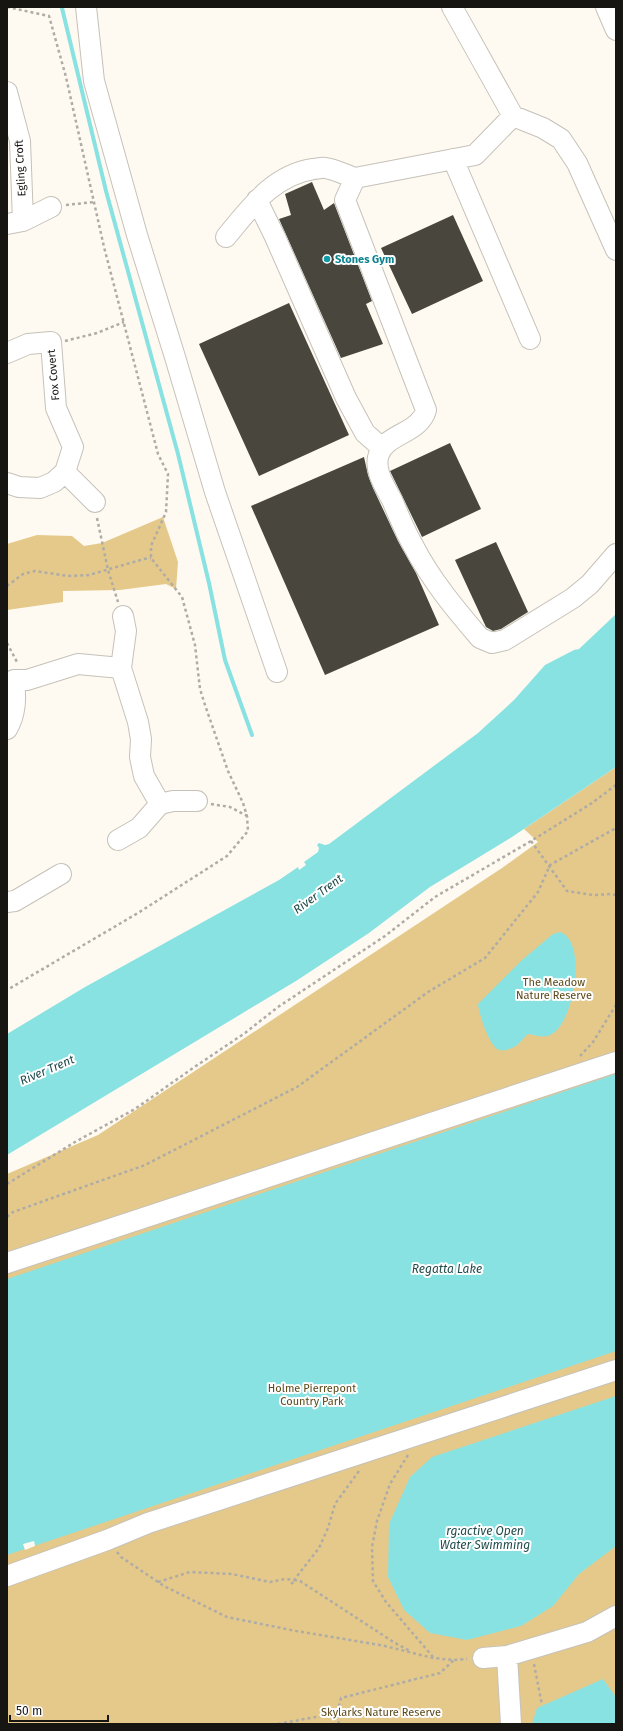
<svg xmlns="http://www.w3.org/2000/svg" width="623" height="1731" font-family="'Fira Sans',sans-serif">
	<rect width="100%" height="100%" fill="#fefaf1"/>
	<path fill="#e5c98b" d="M163 517 178 562 176 589 166 584 120 590 63 591V602L7 610V544L37 535 72 536 84 546 102 543Z
		M616 767V1724H7V1174L98 1135 502 868 538 842 524 829Z"/>
	<path fill="#89e2e2" d="M616 614V767L512 837 430 887 369 933 296 981 7 1155V1034L85 987 279 880 298 867 299 870 306 865 304 862 318 852 319 848 317 845 319 843 325 845 329 844 478 733 514 700 545 665 574 650 579 649Z
		M560 932C588 941 574 1022 552 1034 543 1039 537 1035 528 1034 523 1038 520 1044 514 1047 510 1049 503 1051 499 1050 489 1046 479 1014 478 1004L522 960 553 934Z
		M616 1074V1351L7 1555V1279Z
		M616 1396V1546L579 1574 553 1606 521 1626 467 1640 430 1633 404 1610 388 1577 389 1524 410 1477 432 1457Z
		M603 1679 616 1697V1724H532L537 1708Z"/>
	<path fill="#fefaf1" d="M34 1541 35 1546 25 1550 23 1544Z"/>
	<g fill="none" stroke-linecap="round" stroke-linejoin="round">
		<path stroke="#89e2e2" stroke-width="4" d="M62 8 106 191 178 454 209 583 225 660 252 735"/>
	</g>
	<path fill="#49463e" d="M312 182 324 210 334 203 372 301 366 304 383 344 341 358 279 219 291 215 285 194Z
		M453 215 483 281 412 314 381 248Z
		M289 303 349 435 259 476 199 344Z
		M450 443 481 509 422 537 390 471Z
		M364 457 368 475 373 488 398 541 416 573 439 625 325 675 251 506Z
		M496 542 528 612 501 629 493 631 486 627 455 560Z"/>
	<g fill="none" stroke-linecap="round" stroke-linejoin="round">
		<defs>
			<path id="minor" d="M86 7 94 81 137 235 175 357 215 492 277 672
				M452 7 513 116 475 155 355 178 345 200 426 410C420 433 386 434 379 454 373 469 385 487 392 500 399 516 405 532 414 547 431 580 456 610 480 638L492 643 505 640 573 598 590 584 616 554
				M606 7 616 30
				M7 92 20 141 23 221 7 224
				M513 116 543 128 561 139 577 163 616 250
				M453 159 530 339
				M257 200 275 237 346 398 365 433 382 448
				M23 221 51 207
				M226 237C250 208 273 175 313 169 317 169 322 167 325 168 335 169 345 175 355 178
				M7 353 28 344 51 342 56 408 73 447 65 472 54 482 40 488 19 487 7 483
				M65 472 95 502
				M121 668 126 631 123 616
				M7 729C16 714 16 698 14 680H27L78 664 121 668 138 722 141 739 140 757 144 776 160 804
				M118 840 139 828 160 804 173 801H197
				M7 902 15 901 61 874
				M7 1263 616 1062
				M7 1576 107 1540 148 1523 616 1370
				M507 1656 511 1724
				M483 1658 507 1656 587 1632 616 1616"/>
		</defs>
		<use href="#minor" stroke="#c6c2b9" stroke-width="22"/>
		<path stroke="#afaca5" stroke-width="2.5" stroke-dasharray="3 3" stroke-linecap="butt" d="M7 7 49 16 66 77 104 247 158 454 168 474 166 512 151 546V558L182 597 195 645 200 689 205 705 228 771 243 803 247 816 248 831 227 856 138 913 7 990
			M66 205 94 202
			M65 341 97 333 124 322
			M97 518 108 570 118 602
			M7 586 23 574 35 571 68 576 89 575 144 559 151 558
			M7 643 18 664
			M211 804 230 807 247 816
			M531 841 567 891 593 895 611 894 616 895
			M580 1056 593 1042 616 1005
			M7 1184 75 1142 135 1109 193 1068 245 1033 278 1007 385 936 435 897 531 841 592 803 616 785
			M7 1217 13 1212 145 1165 297 1087 428 992 485 958 538 892 550 865 616 828
			M408 1455 390 1484 377 1521 372 1547 373 1581 386 1602 433 1657
			M117 1552 121 1557 164 1586 227 1617 296 1631 385 1646 433 1658 454 1660 467 1659
			M294 1580 300 1581 395 1643 410 1651
			M158 1582 190 1572 232 1574 270 1582 285 1579 294 1580 319 1548 328 1528 335 1504 359 1471
			M291 1584 295 1581
			M534 1664 542 1705
			M278 1724 337 1713
			M339 1724 337 1713 341 1698 440 1673 454 1660"/>
		<use href="#minor" stroke="#fff" stroke-width="20"/>
	</g>
	<circle fill="#0f9aa8" stroke="#fff" stroke-width="1.5" cx="327" cy="259" r="4"/>
	<g text-anchor="middle" stroke-width="4" stroke-linejoin="round" paint-order="stroke">
		<g font-size="11" fill="#171512" stroke="#fff">
			<text transform="translate(20 168) rotate(-93)" y="4">Egling Croft</text>
			<text transform="translate(53 375) rotate(-95)" y="4">Fox Covert</text>
		</g>
		<g font-size="11" font-weight="bold" fill="#0d838f" stroke="#fff" text-anchor="start">
			<text x="335" y="263">Stones Gym</text>
		</g>
		<g font-size="11" fill="#5c4919" stroke="#fff">
			<text x="554" y="986">The Meadow<tspan x="554" dy="13">Nature Reserve</tspan></text>
			<text x="312" y="1392">Holme Pierrepont<tspan x="312" dy="13">Country Park</tspan></text>
			<text x="381" y="1716">Skylarks Nature Reserve</text>
		</g>
		<g font-size="12" font-style="italic" fill="#214b4b" stroke="#fff">
			<text transform="translate(318 894) rotate(-36)" y="4">River Trent</text>
			<text transform="translate(47 1070) rotate(-23)" y="4">River Trent</text>
			<text x="447" y="1273">Regatta Lake</text>
			<text x="485" y="1535">rg:active Open<tspan x="485" dy="14">Water Swimming</tspan></text>
		</g>
	</g>
	<rect width="623" height="1731" fill="none" stroke="#171512" stroke-width="16"/>
	<path d="M10 1715v6h98v-6" fill="none" stroke="#171512" stroke-width="2"/>
	<text x="16" y="1715" font-size="12" fill="#171512" stroke="#ffffff" stroke-width="3" paint-order="stroke">50 m</text>
</svg>
